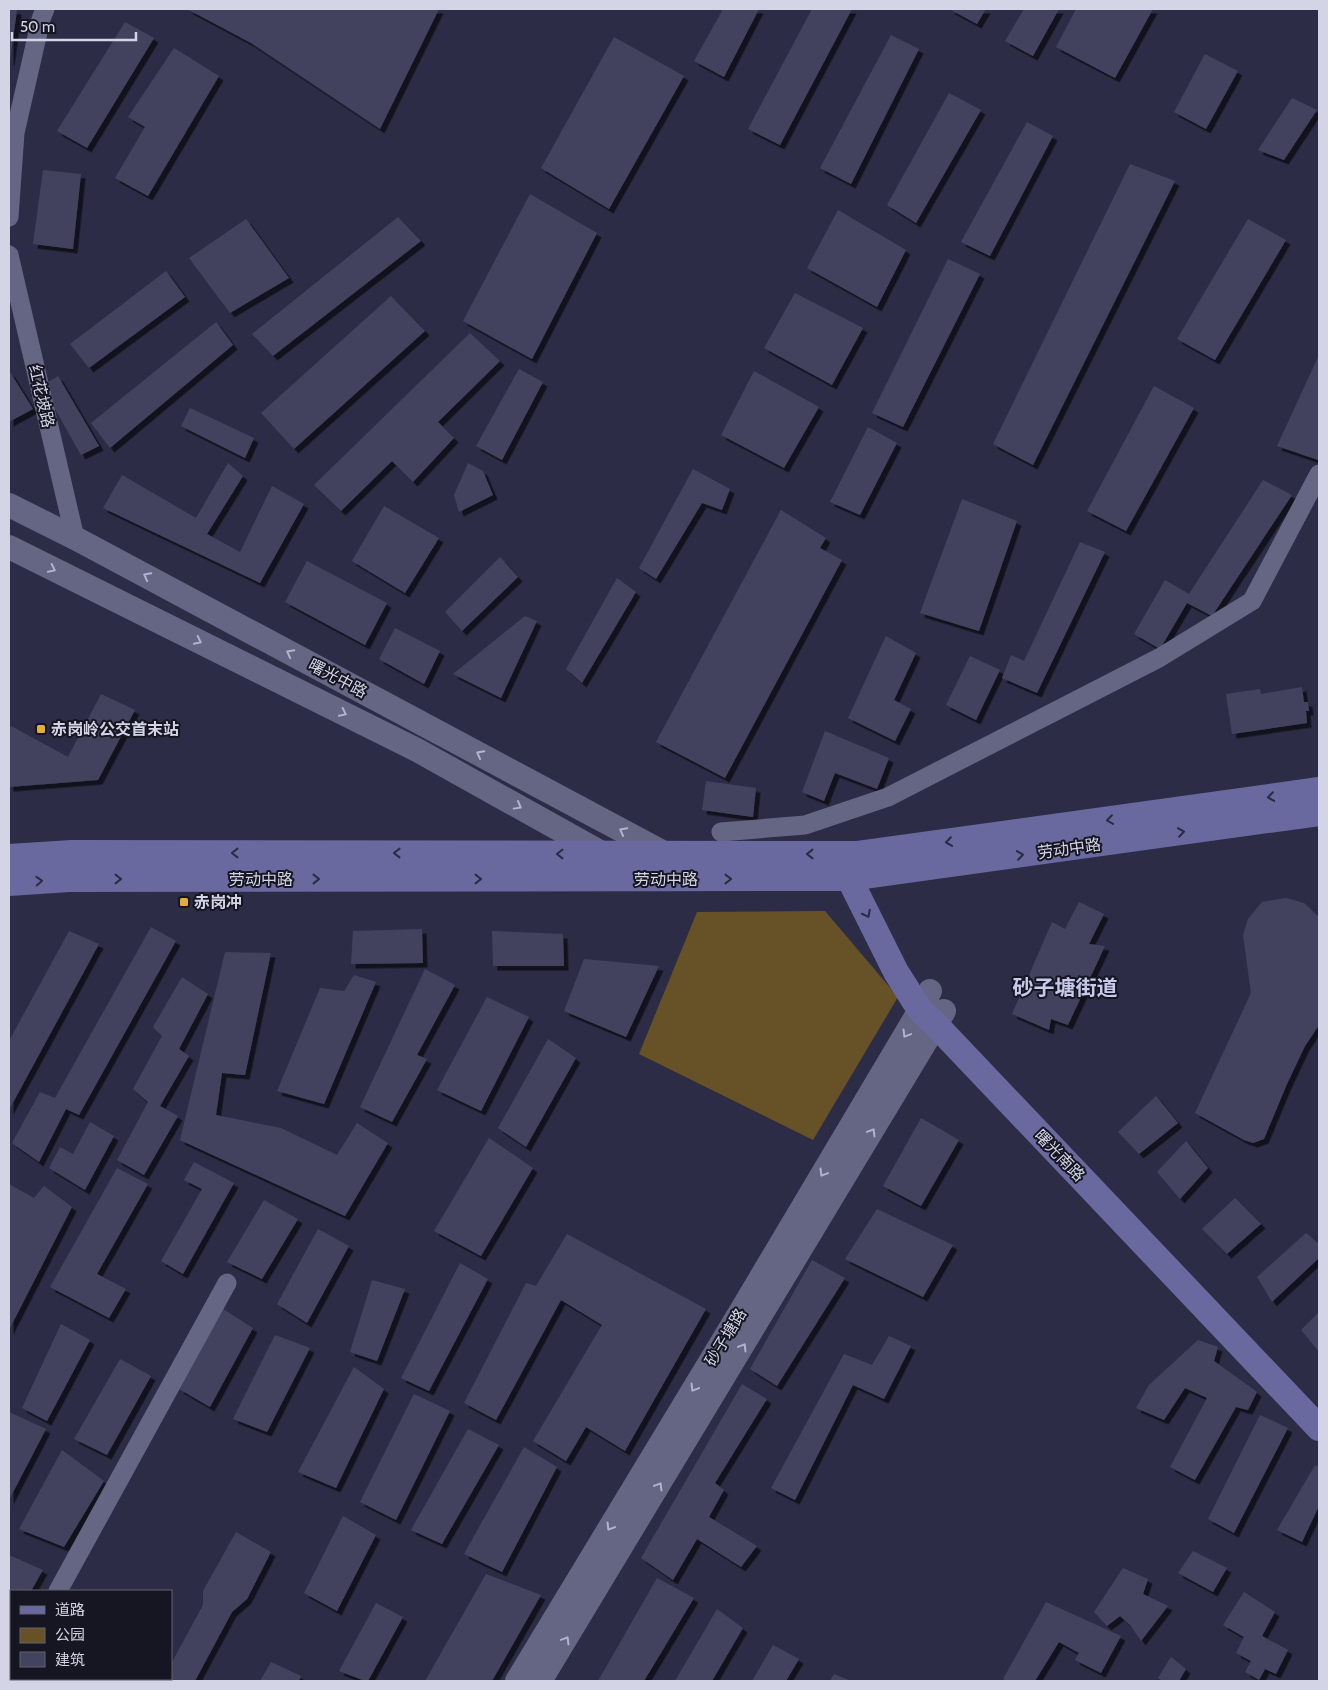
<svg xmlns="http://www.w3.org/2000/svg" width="1328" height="1690" font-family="Cabin,'Noto Sans SC',sans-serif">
	<defs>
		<filter id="shadow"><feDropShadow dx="4.5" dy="4.5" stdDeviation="0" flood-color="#0009"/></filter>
	</defs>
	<rect width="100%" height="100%" fill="#2c2c46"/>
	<path fill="#675127" d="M825 911 898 997 813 1140 639 1054 697 912Z"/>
	<path fill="#42435f" filter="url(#shadow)" d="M9 9 17 10 10 61H9Z
		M187 9H439L380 129 251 43Z
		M723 9H759L724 77 694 61Z
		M812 9H852L780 145 748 129Z
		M949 9H986L977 24Z
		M1024 9H1059L1033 56 1005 41Z
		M1076 9H1153L1115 78 1056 47Z
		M125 22 154 38 87 148 57 131Z
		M891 35 919 49 851 184 820 168Z
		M614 37 684 76 609 209 541 168Z
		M174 48 219 76 148 196 115 178 145 127 128 117Z
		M1205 54 1238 71 1206 129 1174 112Z
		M949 93 981 110 916 223 887 205Z
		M1292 98 1317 110 1284 160 1258 150Z
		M1027 122 1053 136 990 256 961 242Z
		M1130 164 1175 181 1033 465 993 444Z
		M43 170 81 174 73 249 33 244Z
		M530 194 597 233 532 359 463 321Z
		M838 210 906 250 877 307 807 268Z
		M398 217 421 241 273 356 252 334Z
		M246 219 289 278 230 313 189 258Z
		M1248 219 1286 240 1215 360 1177 339Z
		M948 259 980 274 903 427 872 413Z
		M166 271 185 297 89 368 70 344Z
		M795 293 863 328 832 385 764 348Z
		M391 296 425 331 294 449 261 413Z
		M216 322 233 345 110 448 91 423Z
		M470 333 500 361 438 422 454 438 413 482 392 461 341 511 314 485Z
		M1319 355V458L1318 460 1277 446Z
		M519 369 543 382 502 460 476 446Z
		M754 371 819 407 784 468 721 435Z
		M10 372 33 409 9 422V373Z
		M58 376 99 446 81 455 42 386Z
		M1154 386 1194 408 1126 531 1087 511Z
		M190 408 254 438 245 458 181 426Z
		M868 427 897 443 860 515 830 502Z
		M228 463 243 476 207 534 240 552 272 486 304 504 260 583 103 508 122 475 196 518Z
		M468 463 483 471 493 495 459 512 454 495Z
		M693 469 730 489 722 510 702 503 656 579 639 568Z
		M1263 480 1292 495 1212 616 1187 603 1160 649 1134 634 1165 580 1189 594Z
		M962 499 1017 521 979 631 920 613Z
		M384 506 439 538 405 593 352 561Z
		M781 510 826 538 820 548 842 560 725 778 656 742Z
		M1080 542 1105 552 1037 693 1002 678 1011 655 1024 661Z
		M500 557 518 577 462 631 445 612Z
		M307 561 387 603 365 645 285 602Z
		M617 578 636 592 582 683 566 669Z
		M525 616 537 621 501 698 453 674Z
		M395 628 440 651 424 684 379 659Z
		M886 636 916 653 894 700 911 709 895 741 848 718Z
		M970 656 1000 670 976 720 946 705Z
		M1302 687 1304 702H1308L1309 711H1306L1307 723 1232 734 1226 694 1260 689 1261 694Z
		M101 694 135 710 98 780 9 787V730L11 726 68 757Z
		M825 731 889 758 877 789 835 773 824 801 802 792Z
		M706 781 756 788 753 817 702 810Z
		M1286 898 1304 903 1319 917V1025L1305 1046 1287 1084 1264 1139 1253 1143 1244 1140 1195 1113 1251 993 1243 935 1248 919 1262 902Z
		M1079 902 1104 914 1089 944 1105 946 1068 1025 1051 1019 1049 1030 1012 1014 1052 922 1065 929Z
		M151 927 176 941 79 1115 66 1109 39 1162 12 1143 40 1092 55 1098Z
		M422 929 423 963 351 964 353 931Z
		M69 931 99 944 9 1110V1041Z
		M492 931 563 934 564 966H493Z
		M225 952 271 953 245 1075 222 1073 216 1115 281 1128 337 1155 357 1123 388 1143 345 1216 180 1140Z
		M584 959 659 966 626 1037 564 1011Z
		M425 969 455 985 417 1055 427 1059 392 1122 360 1107Z
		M354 975 376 982 324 1104 277 1091 320 988 344 991Z
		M182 977 208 994 179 1049 189 1056 160 1106 178 1116 144 1175 117 1160 148 1102 133 1089 162 1036 153 1027Z
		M487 997 529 1017 481 1111 437 1090Z
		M548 1039 576 1058 526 1147 498 1128Z
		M1156 1096 1178 1123 1139 1154 1118 1132Z
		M921 1118 959 1140 921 1206 883 1186Z
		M90 1122 114 1136 85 1190 49 1168 60 1147 73 1154Z
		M489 1138 533 1168 481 1256 434 1231Z
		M1186 1141 1208 1168 1180 1199 1157 1172Z
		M194 1162 234 1183 183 1274 161 1261 202 1189 184 1180Z
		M117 1168 148 1184 97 1274 126 1289 109 1318 50 1287Z
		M9 1184 34 1198 44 1186 72 1207 9 1330Z
		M1235 1198 1261 1224 1227 1254 1202 1229Z
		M264 1200 298 1219 262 1279 227 1262Z
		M877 1209 953 1245 923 1297 845 1259Z
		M318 1229 349 1246 307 1323 277 1304Z
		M1306 1233 1319 1244V1258L1272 1302 1257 1277Z
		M567 1234 706 1309 625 1451 586 1427 566 1461 533 1441 602 1325 561 1300 496 1420 464 1403 526 1283 536 1286Z
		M812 1260 845 1278 777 1386 750 1369Z
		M460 1263 488 1279 429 1391 401 1378Z
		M372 1280 405 1289 377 1361 350 1352Z
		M223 1309 253 1328 210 1407 179 1389Z
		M1319 1312V1352L1301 1330Z
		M61 1324 90 1340 47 1421 22 1408Z
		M275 1335 310 1348 267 1432 233 1419Z
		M889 1336 911 1346 884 1399 853 1385 795 1500 771 1488 844 1354 872 1365Z
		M1198 1340 1218 1347 1214 1361 1257 1392 1248 1410 1236 1407 1195 1480 1170 1467 1207 1398 1185 1388 1164 1420 1136 1408 1149 1385Z
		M120 1359 151 1376 107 1455 74 1439Z
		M354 1367 384 1389 336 1488 298 1472Z
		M742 1384 767 1399 715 1483 724 1490 709 1517 757 1546 741 1567 697 1539 673 1580 641 1558Z
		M414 1394 450 1411 396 1520 360 1502Z
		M9 1412 46 1429 9 1500Z
		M1260 1415 1288 1428 1234 1533 1208 1519Z
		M468 1429 499 1445 442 1544 411 1530Z
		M524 1447 557 1467 502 1572 464 1554Z
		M62 1450 104 1481 64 1547 19 1529Z
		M1315 1465 1319 1467V1506L1302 1542 1277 1530Z
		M343 1516 376 1535 337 1611 304 1593Z
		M236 1532 271 1552 247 1599 232 1612 195 1681H162L163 1679H171V1664L203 1605V1591Z
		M1193 1551 1227 1568 1213 1592 1178 1573Z
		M9 1555 43 1570 31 1591H11V1625L9 1629Z
		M1123 1568 1148 1579 1143 1594 1168 1606 1141 1641 1131 1626 1120 1616 1107 1626 1094 1612Z
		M486 1574 541 1595 492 1681H425Z
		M657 1578 694 1598 644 1681H598Z
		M1244 1592 1275 1612 1262 1636 1288 1650 1276 1674 1265 1669 1259 1680 1245 1672 1251 1661 1236 1653 1244 1637 1223 1625Z
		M1046 1602 1121 1636 1101 1673 1075 1660 1079 1653 1059 1642 1035 1681H1006L1003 1679Z
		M376 1603 403 1617 368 1681H365L339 1671Z
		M717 1609 743 1628 712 1681H675Z
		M773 1645 799 1659 786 1681H752Z
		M1171 1657 1186 1669 1179 1681H1163L1158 1678Z
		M271 1662 301 1676 299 1681H260Z
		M834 1674 851 1681H830Z"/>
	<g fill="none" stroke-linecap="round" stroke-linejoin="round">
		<path stroke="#646684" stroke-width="19" d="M9 217 15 133 41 19 45 9
			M9 255 75 538
			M721 832 805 825 888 797 1159 658 1252 601 1319 474
			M58 1591 227 1283
			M9 1681 11 1676"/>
		<path stroke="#646684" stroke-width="24" d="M9 505 75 538 666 854
			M9 547 417 750 607 856
			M517 1681 741 1311 920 1010 930 991
			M540 1681 944 1011"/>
		<path stroke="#69699f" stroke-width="26" d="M9 857 72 853 858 854 1319 790
			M842 864 896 972 920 1010 936 1025 1319 1428
			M9 883 69 879 849 878 1319 813"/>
	</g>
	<defs><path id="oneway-chevron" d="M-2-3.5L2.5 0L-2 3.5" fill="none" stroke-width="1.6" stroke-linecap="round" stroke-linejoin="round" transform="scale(1.25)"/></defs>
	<g stroke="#b2b4c9">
		<use href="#oneway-chevron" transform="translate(52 569) rotate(26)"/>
		<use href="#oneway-chevron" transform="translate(147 576) rotate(-152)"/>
		<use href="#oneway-chevron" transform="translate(198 641) rotate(26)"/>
		<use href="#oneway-chevron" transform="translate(290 653) rotate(-152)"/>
		<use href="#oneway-chevron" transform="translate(343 713) rotate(26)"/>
		<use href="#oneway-chevron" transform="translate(480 754) rotate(-152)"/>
		<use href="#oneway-chevron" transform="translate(518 806) rotate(29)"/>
		<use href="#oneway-chevron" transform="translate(623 831) rotate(-152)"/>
		<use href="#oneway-chevron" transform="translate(906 1034) rotate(121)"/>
		<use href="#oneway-chevron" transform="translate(872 1132) rotate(-59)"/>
		<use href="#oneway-chevron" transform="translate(823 1173) rotate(121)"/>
		<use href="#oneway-chevron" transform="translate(743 1347) rotate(-59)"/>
		<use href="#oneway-chevron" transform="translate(694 1388) rotate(121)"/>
		<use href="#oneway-chevron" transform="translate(659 1486) rotate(-59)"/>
		<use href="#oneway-chevron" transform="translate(610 1527) rotate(121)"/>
		<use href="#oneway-chevron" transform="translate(566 1640) rotate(-59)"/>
	</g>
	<g stroke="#2b2b41">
		<use href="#oneway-chevron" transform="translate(1271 797) rotate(172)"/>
		<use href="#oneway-chevron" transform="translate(1110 820) rotate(172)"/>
		<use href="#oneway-chevron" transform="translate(1181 832) rotate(-8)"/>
		<use href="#oneway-chevron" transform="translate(949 842) rotate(172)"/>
		<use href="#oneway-chevron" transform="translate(235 853) rotate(-180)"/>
		<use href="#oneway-chevron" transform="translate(397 853) rotate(-180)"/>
		<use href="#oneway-chevron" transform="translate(560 854) rotate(-180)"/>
		<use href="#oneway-chevron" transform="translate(810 854) rotate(-180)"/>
		<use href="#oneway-chevron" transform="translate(1020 855) rotate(-8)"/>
		<use href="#oneway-chevron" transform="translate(118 879)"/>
		<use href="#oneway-chevron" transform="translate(316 879)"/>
		<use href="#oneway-chevron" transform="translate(478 879)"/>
		<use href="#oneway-chevron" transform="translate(728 879)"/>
		<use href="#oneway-chevron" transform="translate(39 881) rotate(-3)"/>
		<use href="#oneway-chevron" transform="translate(867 914) rotate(63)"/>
	</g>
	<g fill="#e4ae35" stroke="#161622" stroke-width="2">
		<rect x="36" y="724" width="10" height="10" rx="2.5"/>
		<rect x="179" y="897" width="10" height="10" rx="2.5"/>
	</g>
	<g text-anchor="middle" stroke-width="4" stroke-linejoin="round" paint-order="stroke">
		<g font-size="16" fill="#d3d5e6" stroke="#161622">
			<text transform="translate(42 396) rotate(77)" y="6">红花坡路</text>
			<text transform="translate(338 678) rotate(28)" y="6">曙光中路</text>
			<text transform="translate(1069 848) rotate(-8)" y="6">劳动中路</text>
			<text x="261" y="885">劳动中路</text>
			<text x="666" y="885">劳动中路</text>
			<text transform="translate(1060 1155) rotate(46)" y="6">曙光南路</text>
			<text transform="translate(725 1337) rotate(-59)" y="6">砂子塘路</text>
		</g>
		<g font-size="16" font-weight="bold" fill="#d3d5e6" stroke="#161622" text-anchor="start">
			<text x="51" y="735">赤岗岭公交首末站</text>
			<text x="194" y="908">赤岗冲</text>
		</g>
		<g font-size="21" font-weight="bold" fill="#c7caeb" stroke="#161622">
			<text x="1065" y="995">砂子塘街道</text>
		</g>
	</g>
	<rect width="1328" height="1690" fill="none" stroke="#d3d5e6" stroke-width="20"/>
	<rect x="10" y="1590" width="162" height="90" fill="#161622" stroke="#626270"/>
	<rect x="20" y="1606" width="25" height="8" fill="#69699f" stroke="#626270"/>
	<text x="55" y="1615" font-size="15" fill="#d3d5e6">道路</text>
	<rect x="20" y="1628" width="25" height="15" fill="#675127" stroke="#626270"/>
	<text x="55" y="1640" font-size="15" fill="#d3d5e6">公园</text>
	<rect x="20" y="1652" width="25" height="15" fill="#42435f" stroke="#626270"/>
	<text x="55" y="1665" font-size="15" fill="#d3d5e6">建筑</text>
	<path d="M12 32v8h124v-8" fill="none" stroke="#d3d5e6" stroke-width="2.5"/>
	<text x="20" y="32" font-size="15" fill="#d3d5e6" stroke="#161622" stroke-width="4" paint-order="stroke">50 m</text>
</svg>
